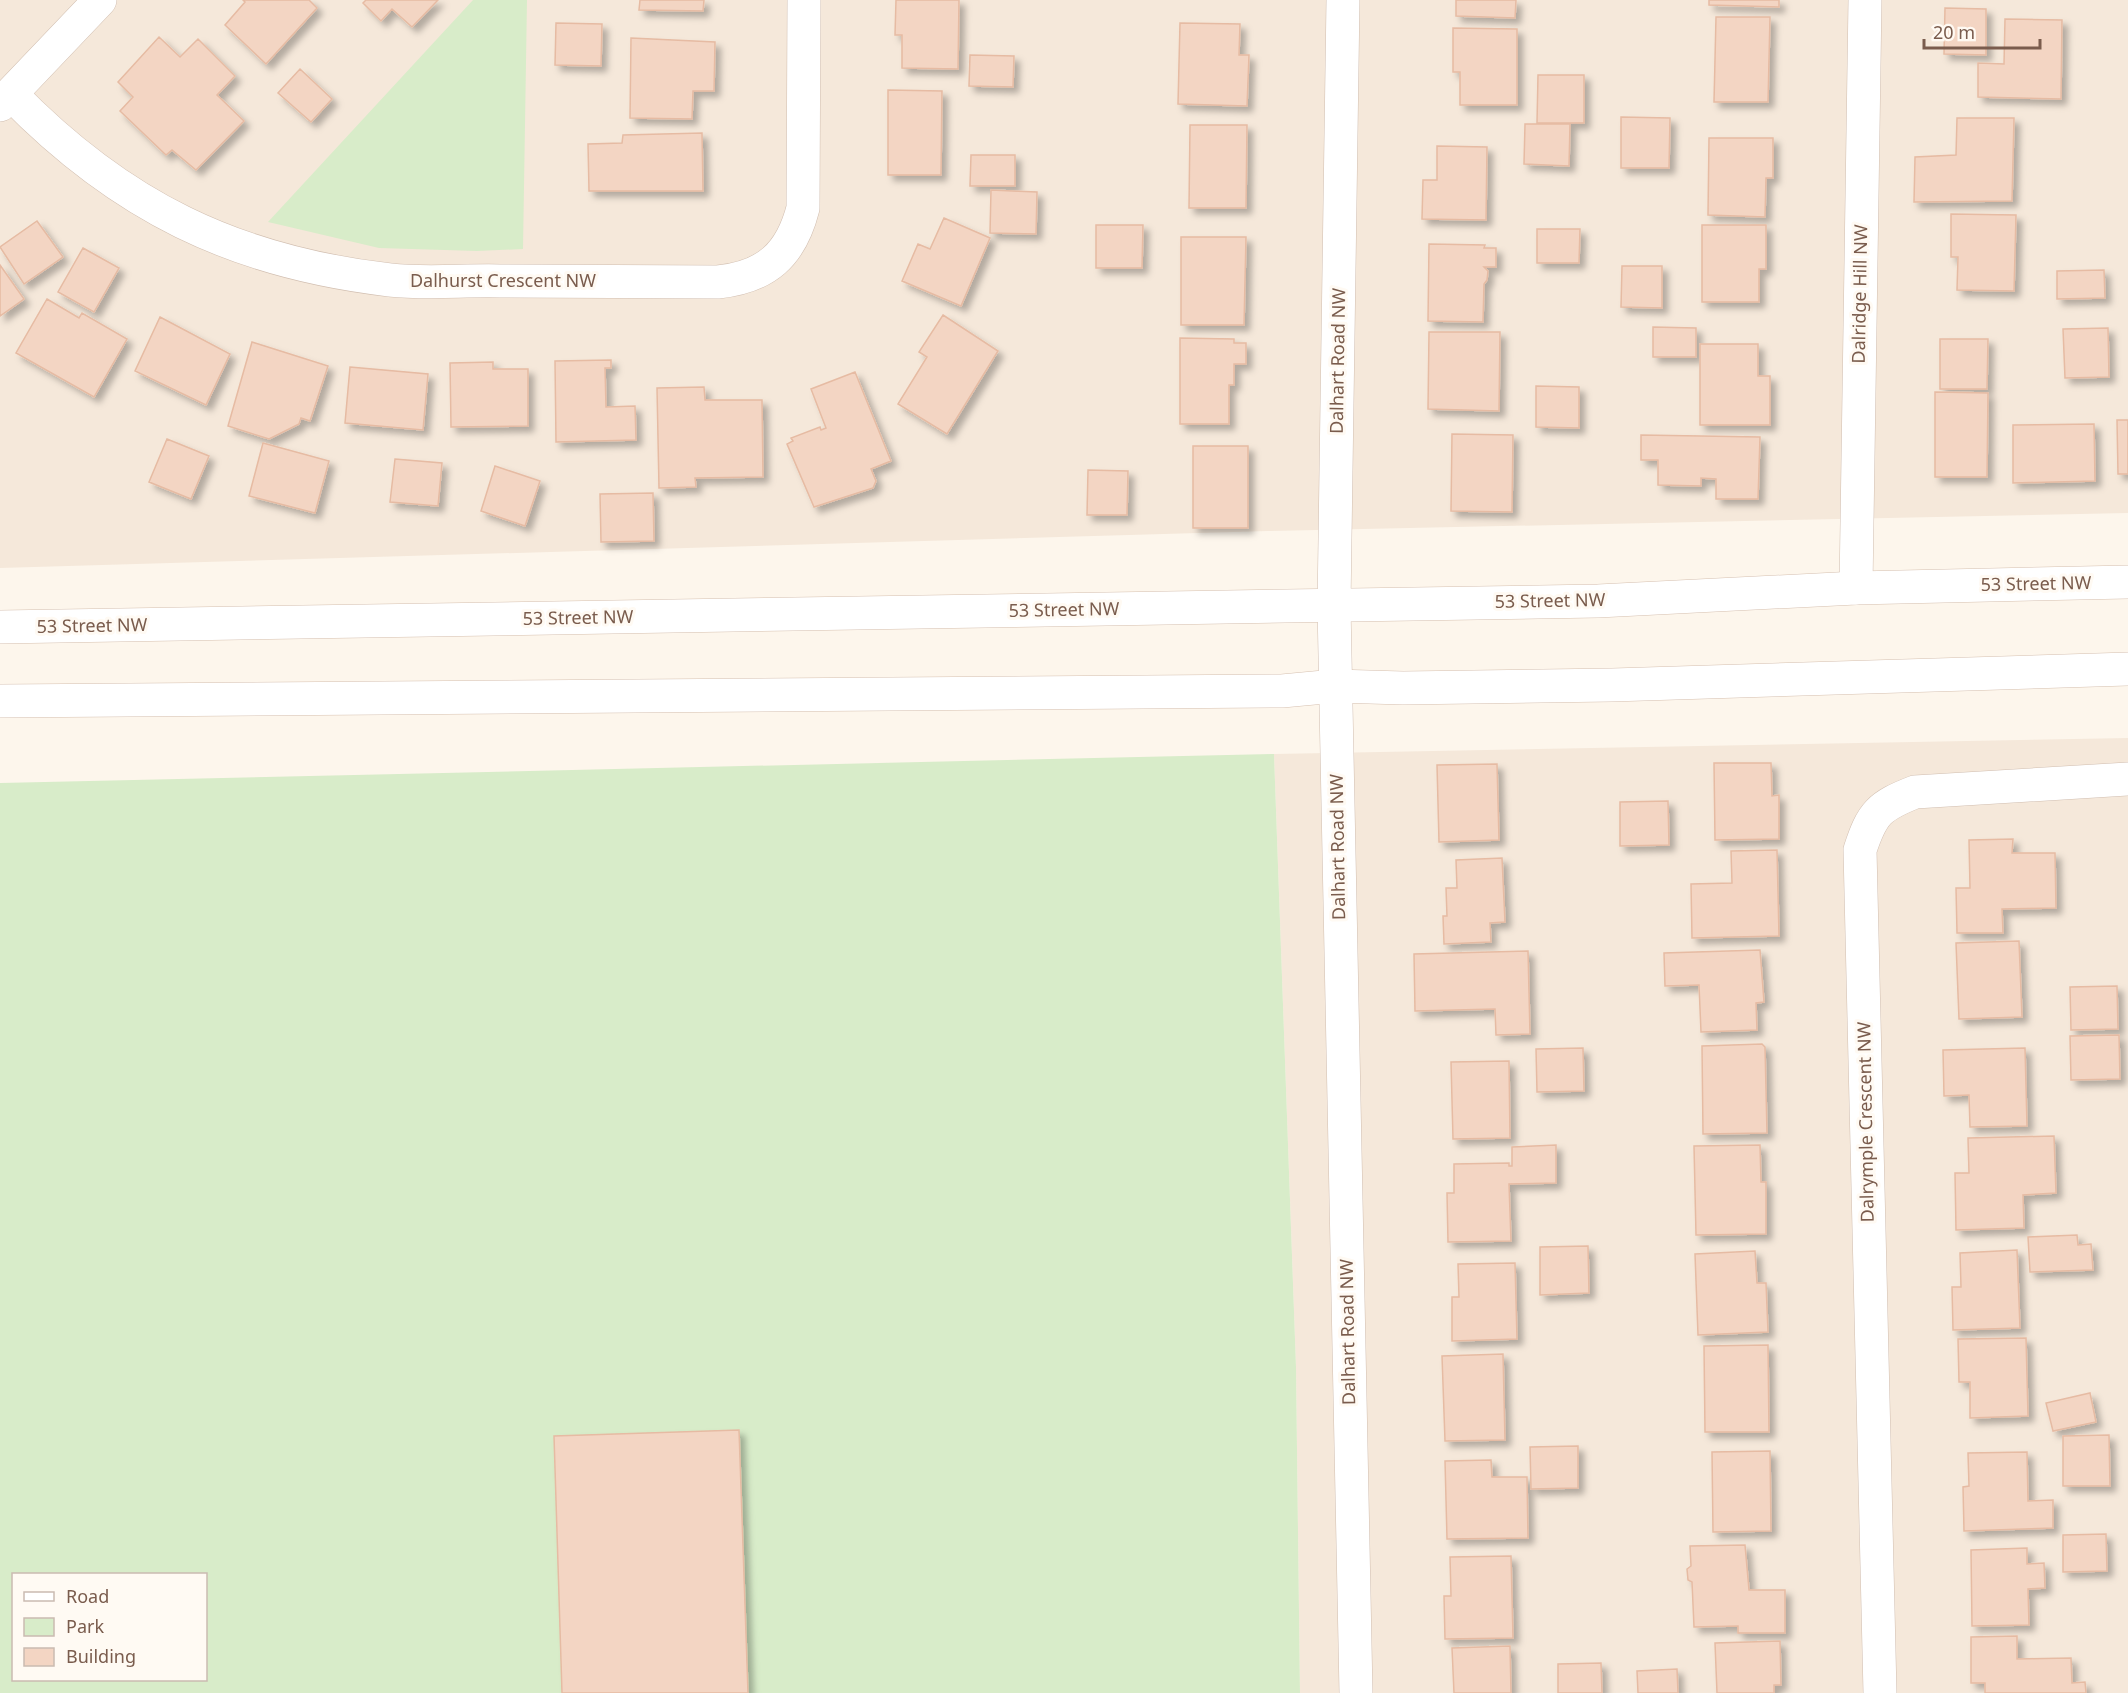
<svg xmlns="http://www.w3.org/2000/svg" width="2128" height="1693" font-family="'Noto Sans',sans-serif">
	<defs>
		<filter id="shadow"><feDropShadow dx="5.5" dy="5.5" stdDeviation="3" flood-color="#0004"/></filter>
	</defs>
	<rect width="100%" height="100%" fill="#fdf6ec"/>
	<path fill="#f5e8da" d="M0 0H2128V513L1268 531 0 568Z
		M2128 738V1693H1300L1296 1367 1274 754Z"/>
	<path fill="#d8ecc9" fill-rule="evenodd" d="M473 0H527L523 249 477 251 379 248 268 222Z
		M1274 754 1296 1367 1300 1693H0V783ZM14 1574H206V1680H14Z"/>
	<path fill="#f3d5c3" stroke="#e6bba3" stroke-width="1.5" filter="url(#shadow)" d="M243 0H309L317 8 266 64 225 25 245 2Z
		M366 0H438L412 27 392 9 381 21 363 3Z
		M640 0H704L703 11 639 10Z
		M896 0H959L958 69 902 68V35H895Z
		M1456 0H1516L1515 18 1456 16Z
		M1709 0H1779V7L1709 5Z
		M1945 8 1986 9V55L1944 54Z
		M1716 17H1770L1768 102H1714Z
		M2005 19 2062 20 2061 99 1978 97V63L2004 64Z
		M556 23 602 24 601 66 555 65Z
		M1180 23 1240 24 1239 55H1249L1247 106 1178 104Z
		M1453 28 1517 29V105H1460V72H1453Z
		M159 37 180 57 198 39 235 76 217 95 244 121 196 170 172 150 166 155 120 111 133 97 118 82Z
		M631 38 715 42 714 91H693L692 119 630 118Z
		M970 55 1014 56 1013 87 969 86Z
		M300 69 332 99 311 122 278 93Z
		M1538 75H1584V123H1537Z
		M888 90 942 91 941 175H888Z
		M1621 117 1670 118 1669 168H1621Z
		M1957 118H2014L2012 201 1914 202 1915 157 1956 155Z
		M1525 124H1570L1569 166 1524 164Z
		M1190 125H1247L1246 208H1189Z
		M702 133 703 191H589L588 144 622 143 623 135Z
		M1709 138H1773V178H1766L1765 217 1708 215Z
		M1437 146 1487 147 1486 220 1422 219 1423 180H1437Z
		M971 155H1015V186H970Z
		M991 190 1037 192 1036 234 990 233Z
		M1951 214 2016 215 2014 291 1957 290 1958 257H1951Z
		M944 218 990 238 961 306 902 281 918 244 930 249Z
		M37 221 63 257 24 284 0 247Z
		M1096 225H1143L1142 268H1096Z
		M1702 225H1766V269H1759V302H1702Z
		M1537 229H1580L1579 263H1537Z
		M1181 237H1246L1244 325H1181Z
		M1429 244 1485 245 1484 248H1496V267H1484L1488 271 1487 280 1484 284 1483 322 1428 321Z
		M83 248 119 268 94 312 58 292Z
		M0 265 24 299 0 316Z
		M1622 266H1662V308L1621 307Z
		M2104 270 2105 298 2057 299V271Z
		M47 299 79 318 82 313 127 339 94 397 16 353Z
		M943 315 998 351 947 434 898 404 927 357 919 352Z
		M160 317 230 354 206 405 135 371Z
		M1653 327 1696 328V357H1653Z
		M2108 328 2109 377 2065 378 2063 329Z
		M1429 332H1500L1499 411 1428 409Z
		M1180 338 1234 339V343H1246V364H1234V385H1229V424H1180Z
		M1940 339H1988L1987 389H1940Z
		M252 342 328 366 310 421 301 418 299 424 269 439 228 426Z
		M1700 344H1758V376H1770V425H1700Z
		M611 360V368H605L606 407 635 406 636 440 556 442 555 361Z
		M493 362V369H528V426L451 427 450 363Z
		M350 367 428 374 423 430 345 423Z
		M855 372 891 461 871 469 876 481 873 488 814 507 787 444 793 441 791 438 820 427 821 430 826 428 811 389Z
		M1536 386 1579 387V428L1536 427Z
		M704 387 705 400H762L763 477 695 478 696 487 659 488 657 388Z
		M1935 392 1988 393 1987 477H1935Z
		M2117 420H2128V474H2118Z
		M2094 424 2095 481 2013 483V425Z
		M1452 434 1513 435 1512 512 1451 511Z
		M1641 435 1760 437 1758 499H1716V479L1701 478V486L1658 485V460H1641Z
		M167 439 209 456 191 499 149 482Z
		M263 443 329 461 315 513 249 496Z
		M1193 446H1248V528H1193Z
		M395 459 442 463 438 506 390 502Z
		M495 466 540 481 525 526 481 511Z
		M1088 470 1128 471 1127 515H1087Z
		M653 493 654 541 601 542 600 494Z
		M1714 763H1771L1772 796 1779 795V839L1715 840Z
		M1497 764 1499 840 1439 842 1437 765Z
		M1668 801 1669 845 1620 846V802Z
		M2013 839 2012 853H2055L2056 908 2002 909 2003 933H1957L1956 888H1970L1969 840Z
		M1777 850 1779 936 1692 938 1691 884 1732 883 1731 851Z
		M1502 858 1505 922 1490 923 1491 942 1444 944 1443 916H1447L1446 888H1457L1456 860Z
		M2019 941 2022 1017 1959 1019 1956 943Z
		M1760 950 1764 1002 1756 1003 1757 1030 1701 1032 1699 985 1665 986 1664 953Z
		M1528 951 1530 1034 1496 1035 1495 1009 1415 1011 1414 954Z
		M2117 986 2118 1029 2071 1030 2070 987Z
		M2119 1035 2120 1079 2071 1080 2070 1036Z
		M1762 1044 1765 1047 1767 1133 1703 1134 1702 1046Z
		M1583 1048 1584 1091 1537 1092 1536 1049Z
		M2025 1048 2027 1126 1970 1127 1969 1095 1944 1096 1943 1050Z
		M1509 1061 1510 1138 1453 1139 1451 1062Z
		M2054 1136 2056 1193 2023 1195 2024 1228 1956 1230 1955 1173H1969L1968 1138Z
		M1556 1145V1183L1509 1184 1511 1241 1448 1242 1447 1193H1454V1164L1509 1163V1166H1512V1147Z
		M1760 1145 1761 1182H1766V1234L1696 1235 1694 1146Z
		M2077 1235 2078 1245 2091 1244 2093 1270 2030 1272 2028 1237Z
		M1588 1246 1589 1293 1540 1295V1247Z
		M2017 1250 2020 1328 1953 1330 1952 1287H1961L1960 1253Z
		M1755 1251 1757 1283H1766L1768 1332 1698 1335 1695 1254Z
		M1515 1263 1517 1339 1452 1341V1297H1459L1458 1264Z
		M2026 1338 2028 1416 1970 1418V1382H1959L1958 1339Z
		M1768 1345 1769 1432H1705L1704 1346Z
		M1503 1354 1505 1440 1445 1441 1442 1356Z
		M2090 1393 2096 1422 2053 1431 2046 1403Z
		M739 1430 748 1693H562L554 1436Z
		M2109 1435 2110 1486H2063V1436Z
		M1578 1446V1488L1531 1489 1530 1447Z
		M1770 1451 1771 1531 1713 1532 1712 1452Z
		M2027 1452 2028 1501 2053 1500V1528L1964 1531 1963 1487 1969 1486 1968 1453Z
		M1491 1460 1492 1477H1527L1528 1538 1447 1539 1445 1461Z
		M2106 1534 2107 1571 2063 1572V1535Z
		M1745 1545 1749 1590H1785V1633H1738V1626L1694 1627 1692 1582 1688 1580 1687 1569 1691 1566 1690 1546Z
		M2027 1548V1564L2044 1563 2045 1588 2028 1589 2029 1625 1972 1626 1971 1550Z
		M1511 1556 1513 1638 1445 1639 1444 1596H1451L1450 1557Z
		M2017 1636V1659L2071 1658 2072 1683 2085 1682 2086 1693H1985V1683H1971V1637Z
		M1780 1641 1781 1685H1774V1693H1717L1715 1643Z
		M1510 1646 1511 1693H1454L1452 1648Z
		M1601 1663 1602 1693H1558V1664Z
		M1677 1669 1678 1693H1638L1637 1671Z"/>
	<g fill="none" stroke-linecap="round" stroke-linejoin="round">
		<defs>
			<path id="street" d="M1343 0 1334 606 1356 1693
				M11 94C120 206 234 262 390 280 426 284 464 280 500 281 572 281 645 282 718 282 766 277 791 255 803 208L804 0
				M0 105 100 0
				M1856 588 1865 0
				M1880 1693 1860 850C1872 813 1879 806 1915 792L2128 779"/>
			<path id="secondary" d="M0 627 1598 601 1856 588 2128 582
				M0 701 1282 691 1335 686 1403 688 1612 685 2128 669"/>
		</defs>
		<use href="#street" stroke="#d1beb0" stroke-width="34"/>
		<use href="#secondary" stroke="#d6c0b0" stroke-width="34"/>
		<use href="#street" stroke="#fff" stroke-width="33"/>
		<use href="#secondary" stroke="#fff" stroke-width="33"/>
	</g>
	<g text-anchor="middle" stroke-width="6" stroke-linejoin="round" paint-order="stroke">
		<g font-size="18" fill="#7a5c4d" stroke="#fffaf3">
			<text x="503" y="287">Dalhurst Crescent NW</text>
			<text transform="translate(1860 294) rotate(-89)" y="6">Dalridge Hill NW</text>
			<text transform="translate(1338 361) rotate(-89)" y="6">Dalhart Road NW</text>
			<text transform="translate(2036 584) rotate(-1)" y="6">53 Street NW</text>
			<text transform="translate(1550 601) rotate(-1)" y="6">53 Street NW</text>
			<text transform="translate(1064 610) rotate(-1)" y="6">53 Street NW</text>
			<text transform="translate(578 618) rotate(-1)" y="6">53 Street NW</text>
			<text transform="translate(92 626) rotate(-1)" y="6">53 Street NW</text>
			<text transform="translate(1338 847) rotate(-91)" y="6">Dalhart Road NW</text>
			<text transform="translate(1866 1122) rotate(-91)" y="6">Dalrymple Crescent NW</text>
			<text transform="translate(1348 1332) rotate(-91)" y="6">Dalhart Road NW</text>
		</g>
	</g>
	<rect x="12" y="1573" width="195" height="108" fill="#fffaf3" stroke="#cabbb1" stroke-width="1.5"/>
	<rect x="24" y="1592" width="30" height="9" fill="#ffffff" stroke="#cabbb1" stroke-width="1.5"/>
	<text x="66" y="1603" font-size="18" fill="#7a5c4d">Road</text>
	<rect x="24" y="1618" width="30" height="18" fill="#d8ecc9" stroke="#cabbb1" stroke-width="1.5"/>
	<text x="66" y="1633" font-size="18" fill="#7a5c4d">Park</text>
	<rect x="24" y="1648" width="30" height="18" fill="#f3d5c3" stroke="#cabbb1" stroke-width="1.5"/>
	<text x="66" y="1663" font-size="18" fill="#7a5c4d">Building</text>
	<path d="M1924 39v9h116v-9" fill="none" stroke="#7a5c4d" stroke-width="3"/>
	<text x="1933" y="39" font-size="18" fill="#7a5c4d" stroke="#fffaf3" stroke-width="4.5" paint-order="stroke">20 m</text>
</svg>
